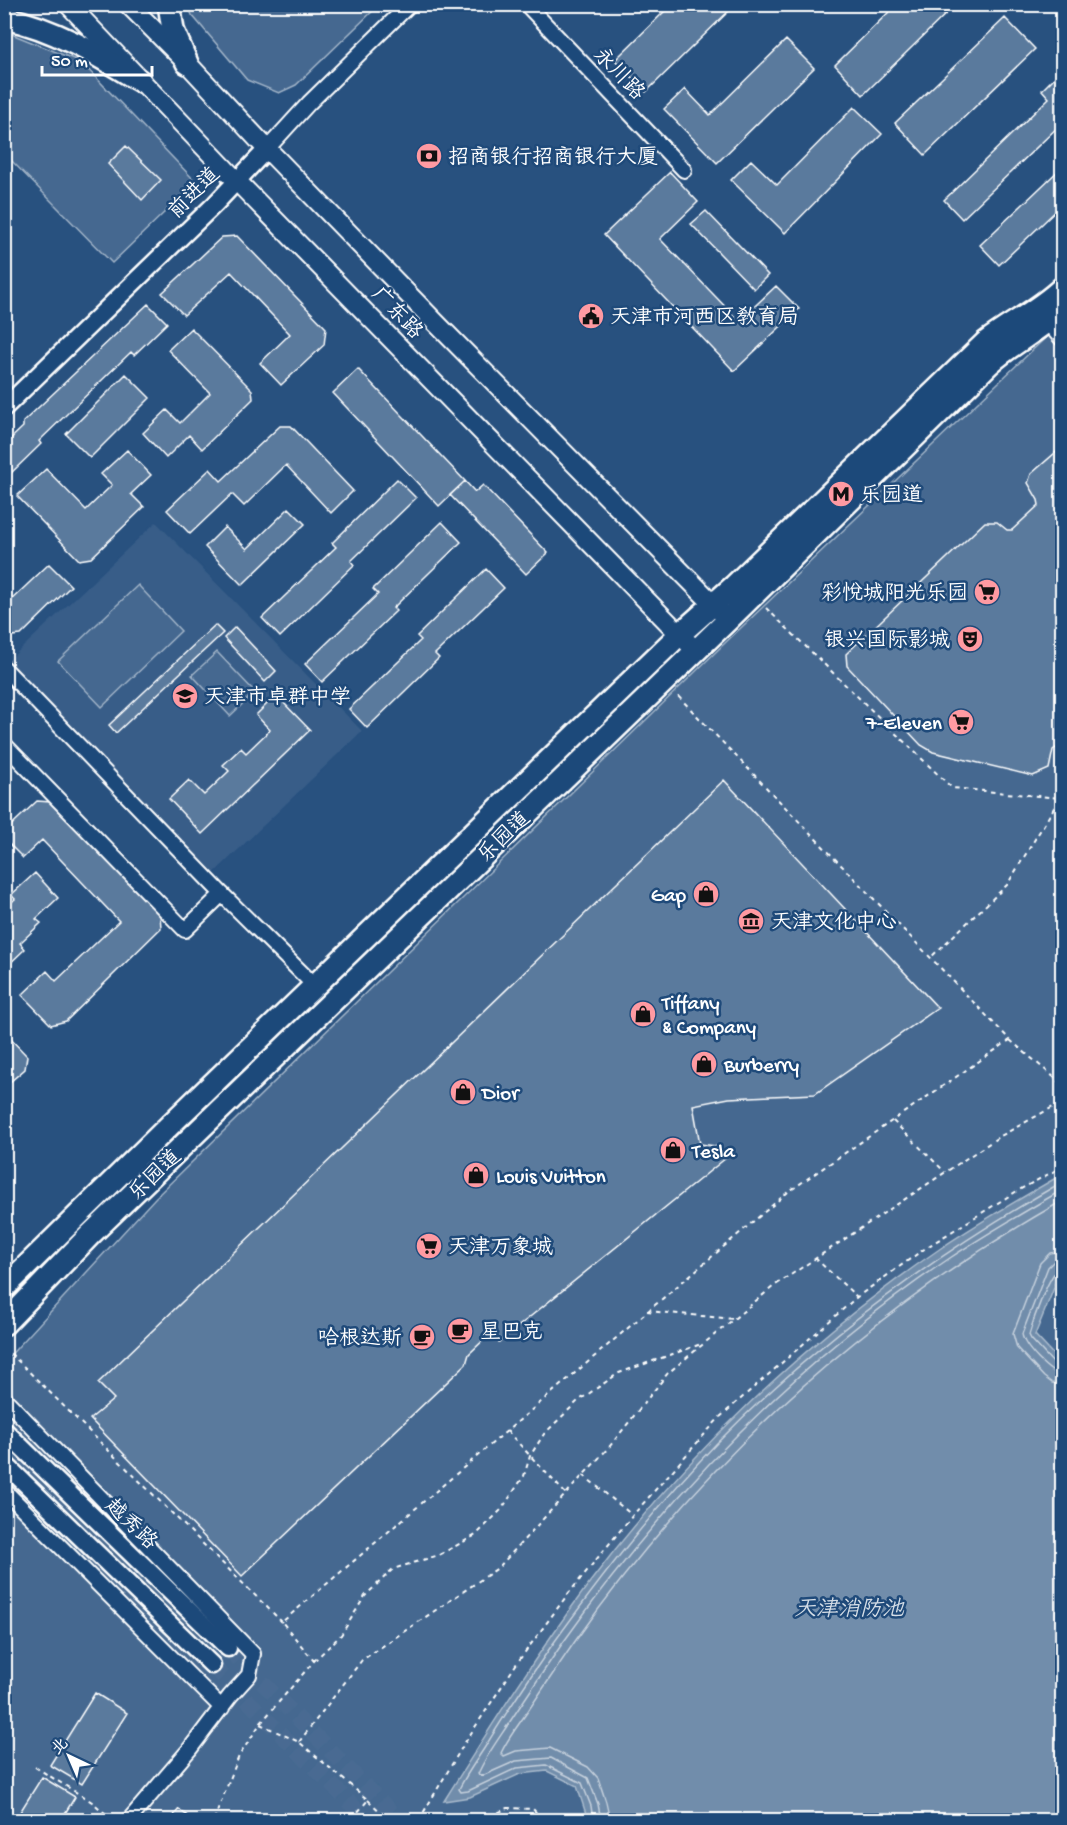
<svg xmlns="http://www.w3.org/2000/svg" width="1067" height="1825" font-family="'Gochi Hand','LXGW WenKai TC',sans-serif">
	<rect width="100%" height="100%" fill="#28517f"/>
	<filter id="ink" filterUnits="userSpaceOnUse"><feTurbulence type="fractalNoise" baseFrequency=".0167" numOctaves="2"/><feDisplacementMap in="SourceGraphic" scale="12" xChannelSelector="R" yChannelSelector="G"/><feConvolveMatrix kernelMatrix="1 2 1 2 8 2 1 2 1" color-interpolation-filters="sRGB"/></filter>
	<g filter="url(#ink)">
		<path fill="#375d88" d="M156 522 362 731 213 874 8 661Z"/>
		<path fill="#446890" stroke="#a2b4c8" stroke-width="1.5" d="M188 5V4L379 5 296 85 279 93 247 80 192 15Z
			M4 31 81 62 196 182 112 263 5 154Z
			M1062 322V1820H5V1361L155 1198 725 643Z
			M138 585 181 631 102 707 58 661Z
			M217 652 255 692 230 716 192 675Z"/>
		<path fill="#718dab" stroke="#aabbcd" stroke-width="1.5" d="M1061 1175 1062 1268 1035 1335 1062 1364V1820H588L577 1786 547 1771 520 1774 470 1797 444 1801C491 1726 538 1652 590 1582 687 1453 808 1339 941 1248 980 1222 1021 1198 1061 1175Z"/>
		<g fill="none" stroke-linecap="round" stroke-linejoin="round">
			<path stroke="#c6d1dd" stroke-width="1.5" d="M1062 1251 1050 1253 1040 1263 1013 1334 1017 1348 1044 1377 1052 1383 1062 1384
				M1062 1260 1054 1261 1048 1267 1022 1334C1024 1347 1050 1374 1062 1375
				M1061 1267C1049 1272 1033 1321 1029 1335L1031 1339 1056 1366 1062 1368
				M593 1820 591 1806 582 1783 546 1765 517 1768 468 1791 461 1792 459 1789C466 1775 476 1761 485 1747 506 1713 528 1680 550 1648 601 1577 655 1507 716 1444 819 1339 936 1254 1062 1182
				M601 1820 598 1804 588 1778 551 1758 516 1761 482 1776 478 1774C486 1755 500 1737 511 1720 528 1694 545 1669 562 1644 668 1495 797 1361 950 1258 986 1234 1024 1212 1062 1190
				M610 1820 606 1802 598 1778 588 1767 550 1748 516 1751 504 1756 501 1753C508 1738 519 1724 528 1711 544 1687 560 1663 576 1640 706 1457 868 1311 1062 1201"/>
		</g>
		<path fill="#5a7a9d" stroke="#fff" stroke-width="1.5" d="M672 4H736L646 92 615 60Z
			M897 4H956L863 95 835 65Z
			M1005 18 1035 49 925 155 895 123Z
			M786 40 814 68 717 163 664 109 685 89 710 115Z
			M1060 72 1062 75V123L962 219 944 200 1049 98 1042 90Z
			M854 107 882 134 785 233 731 180 751 160 777 185Z
			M126 146 161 180 142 200 108 164Z
			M1062 167V205L999 265 980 245Z
			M670 172 698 202 660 239 739 321 776 286 799 309 734 371 604 235Z
			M706 211 768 275 754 289 691 224Z
			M237 236 326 328 324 345 281 385 260 363 290 334 231 272 184 315 162 293 222 237Z
			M148 304 167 323 134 355 131 352 39 441 41 444 9 475 4 471V445L23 427V422Z
			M191 328 252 390 253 399 202 449 189 435 166 458 143 433 167 410 180 423 210 393 168 350Z
			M358 369 465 481 439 506 333 393Z
			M126 374 150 398 90 458 66 434Z
			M280 426H291L353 491 331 513 286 465 244 506 232 494 190 534 167 510 210 469 221 481Z
			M1062 447V744L1053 750 1049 769 1033 776 933 752 921 745 847 666 846 654 985 522H997L1007 530H1012L1039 505 1038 500 1028 483 1031 474Z
			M127 450 151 475 131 494 144 507 91 558 79 560 17 496 46 469 86 510 112 485 101 474Z
			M397 479 416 498 351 561 354 565 280 637 262 618 336 547 332 543Z
			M465 481 475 492 483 485 548 553 526 574 450 495Z
			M289 508 305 524 242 585 205 547 225 527 247 549Z
			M442 522 461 542 393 608 396 611 322 682 305 664 378 594 373 589Z
			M49 564 71 586 21 635 4 637V597L9 602Z
			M486 569 504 588 435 654 439 658 367 728 349 709 421 640 417 636Z
			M215 625 223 633 116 733 109 725Z
			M235 627 276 671 265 682 224 638Z
			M276 695 310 730 202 834 169 799 189 780 204 795 229 771 223 765 241 748 246 753 270 730 256 715Z
			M724 780 938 1008 815 1094 729 1098 693 1105 700 1144 715 1146 726 1158 499 1342 490 1334 469 1354 466 1364 242 1576 90 1419 114 1399 98 1383Z
			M37 801 51 802 160 914 161 928 66 1021 51 1025 22 995 47 971 56 981 119 921 42 840 23 858 4 839V832Z
			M35 873 58 898 36 919 41 923 20 943 25 949 4 969V909L15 899 11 895Z
			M4 1032 27 1056 25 1069 4 1087Z
			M1062 1268V1292L1055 1284Z
			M95 1693 127 1713 82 1784 50 1765Z
			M42 1777 75 1797 61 1820H15Z
			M179 1809 192 1820H170Z"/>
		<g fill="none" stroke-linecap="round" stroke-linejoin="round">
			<path stroke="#486b92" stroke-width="16" stroke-dasharray="16 8" stroke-linecap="butt" d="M228 1648 399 1820
				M212 1665 367 1820"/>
			<defs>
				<path id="minor" d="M526 4 684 170
					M267 149 309 103 410 4
					M1047 322 1062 339
					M4 668 222 894 315 986
					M4 744 185 930 222 894
					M4 1398 253 1654 249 1675 230 1696 189 1750 129 1820
					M4 1490 222 1708"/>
				<path id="tertiary" d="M4 408 215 204 267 149
					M4 1430 228 1648
					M4 1463 212 1665"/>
				<path id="secondary" d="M68 4 230 174 696 651
					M128 4 187 63 267 149 438 325 722 613"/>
				<path id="primary" d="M169 4 173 30 187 63
					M4 18C54 28 98 55 140 81
					M4 1288 172 1123 680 634 734 586 986 342C1011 323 1039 310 1062 288
					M4 1324 90 1235 729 619 989 364C1012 343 1040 330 1062 309"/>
			</defs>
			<use href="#minor" stroke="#fff" stroke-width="18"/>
			<use href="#tertiary" stroke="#fff" stroke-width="21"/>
			<use href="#secondary" stroke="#fff" stroke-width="22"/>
			<use href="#primary" stroke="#fff" stroke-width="26"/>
			<path stroke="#fff" stroke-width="2" stroke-dasharray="4.5 4.5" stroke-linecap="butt" d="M766 608 952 788 1060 798 1007 885 930 958
				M1010 1040 1062 1084
				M893 1121 945 1172
				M815 1258 857 1297
				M647 1311 734 1319
				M4 1347 282 1622
				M507 1431 566 1494
				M583 1475 632 1515
				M314 1661 341 1635 365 1596 393 1569 439 1555 476 1535 501 1510 524 1476 530 1456 544 1434 578 1401 619 1373 701 1344
				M260 1724 299 1742 368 1800 351 1820
				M299 1742 362 1660 498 1568 610 1446 668 1373 774 1286 997 1138 1062 1102
				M35 1767 92 1802 113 1820
				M368 1800 389 1820
				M214 1820 239 1756 260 1724 314 1661 282 1622 788 1192 1010 1040 676 694
				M419 1820 464 1744 517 1663 568 1594 633 1515 720 1417 857 1297 927 1247 1017 1191 1062 1167
				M482 1820 508 1808 533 1809 543 1820"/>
			<use href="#minor" stroke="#1f4a7a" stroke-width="14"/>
			<use href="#tertiary" stroke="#1f4a7a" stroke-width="16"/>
			<use href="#secondary" stroke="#1f4a7a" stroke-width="18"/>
			<use href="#primary" stroke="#1f4a7a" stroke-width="21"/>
		</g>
	</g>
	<defs>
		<symbol id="bank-disc" viewBox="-11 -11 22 22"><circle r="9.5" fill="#ff9aa2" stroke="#1f4a7a"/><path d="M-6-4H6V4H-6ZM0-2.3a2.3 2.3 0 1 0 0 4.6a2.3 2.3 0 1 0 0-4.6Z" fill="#111"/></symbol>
		<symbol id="civic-disc" viewBox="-11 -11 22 22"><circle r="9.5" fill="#ff9aa2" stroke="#1f4a7a"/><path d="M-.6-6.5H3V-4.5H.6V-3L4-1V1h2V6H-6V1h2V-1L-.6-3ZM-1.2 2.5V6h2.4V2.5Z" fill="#111"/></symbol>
		<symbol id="metro-disc" viewBox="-11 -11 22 22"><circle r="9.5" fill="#ff9aa2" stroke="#1f4a7a"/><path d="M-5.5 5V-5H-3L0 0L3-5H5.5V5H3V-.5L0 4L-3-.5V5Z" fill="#111"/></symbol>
		<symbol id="supermarket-disc" viewBox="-11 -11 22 22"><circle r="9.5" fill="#ff9aa2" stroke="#1f4a7a"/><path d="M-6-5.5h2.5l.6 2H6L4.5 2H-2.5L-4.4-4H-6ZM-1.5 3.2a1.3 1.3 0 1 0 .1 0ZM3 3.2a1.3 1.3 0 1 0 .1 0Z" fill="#111"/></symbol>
		<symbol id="theatre-disc" viewBox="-11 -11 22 22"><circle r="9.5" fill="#ff9aa2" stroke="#1f4a7a"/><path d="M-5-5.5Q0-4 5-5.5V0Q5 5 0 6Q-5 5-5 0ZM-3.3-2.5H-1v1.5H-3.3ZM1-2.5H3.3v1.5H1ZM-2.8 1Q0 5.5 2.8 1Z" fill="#111"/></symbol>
		<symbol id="school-disc" viewBox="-11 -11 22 22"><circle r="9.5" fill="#ff9aa2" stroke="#1f4a7a"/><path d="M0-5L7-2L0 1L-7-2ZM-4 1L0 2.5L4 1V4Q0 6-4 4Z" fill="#111"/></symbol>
		<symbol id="shop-disc" viewBox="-11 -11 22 22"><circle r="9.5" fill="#ff9aa2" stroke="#1f4a7a"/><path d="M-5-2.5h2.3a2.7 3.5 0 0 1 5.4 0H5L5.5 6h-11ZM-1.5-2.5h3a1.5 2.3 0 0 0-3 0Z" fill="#111"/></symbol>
		<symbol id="museum-disc" viewBox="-11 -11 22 22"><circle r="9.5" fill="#ff9aa2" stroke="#1f4a7a"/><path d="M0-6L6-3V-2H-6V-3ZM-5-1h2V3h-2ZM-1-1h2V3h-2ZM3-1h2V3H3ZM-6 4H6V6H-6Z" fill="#111"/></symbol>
		<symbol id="cafe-disc" viewBox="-11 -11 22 22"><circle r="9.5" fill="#ff9aa2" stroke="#1f4a7a"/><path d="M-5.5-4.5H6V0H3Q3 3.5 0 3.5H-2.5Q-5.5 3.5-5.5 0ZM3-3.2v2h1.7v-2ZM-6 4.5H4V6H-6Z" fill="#111"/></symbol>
	</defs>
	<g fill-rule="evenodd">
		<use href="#bank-disc" x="414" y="141" width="30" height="30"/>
		<use href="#civic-disc" x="576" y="301" width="30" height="30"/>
		<use href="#metro-disc" x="826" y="479" width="30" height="30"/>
		<use href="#supermarket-disc" x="972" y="577" width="30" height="30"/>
		<use href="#theatre-disc" x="955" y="624" width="30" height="30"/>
		<use href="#school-disc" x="170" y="681" width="30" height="30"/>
		<use href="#supermarket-disc" x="946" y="707" width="30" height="30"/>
		<use href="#shop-disc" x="691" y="879" width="30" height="30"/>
		<use href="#museum-disc" x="736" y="906" width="30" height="30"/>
		<use href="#shop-disc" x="628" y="999" width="30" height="30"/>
		<use href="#shop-disc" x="689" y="1049" width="30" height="30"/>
		<use href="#shop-disc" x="448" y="1077" width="30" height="30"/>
		<use href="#shop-disc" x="658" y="1135" width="30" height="30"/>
		<use href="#shop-disc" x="461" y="1160" width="30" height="30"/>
		<use href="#supermarket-disc" x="414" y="1231" width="30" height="30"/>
		<use href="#cafe-disc" x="445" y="1316" width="30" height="30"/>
		<use href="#cafe-disc" x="407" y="1322" width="30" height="30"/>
	</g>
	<g text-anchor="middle" stroke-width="5" stroke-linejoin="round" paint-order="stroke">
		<g font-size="21" fill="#fff" stroke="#1f4a7a">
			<text transform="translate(620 73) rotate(46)" y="7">永川路</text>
			<text transform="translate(193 192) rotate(-45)" y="7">前进道</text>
			<text transform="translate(398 312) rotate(46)" y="7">广东路</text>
			<text transform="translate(503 836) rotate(-44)" y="7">乐园道</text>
			<text transform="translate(154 1174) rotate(-44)" y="7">乐园道</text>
			<text transform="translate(132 1523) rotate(44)" y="7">越秀路</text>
		</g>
		<g font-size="21" fill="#fff" stroke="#1f4a7a" text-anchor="start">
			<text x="448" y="163">招商银行招商银行大厦</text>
			<text x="610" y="323">天津市河西区教育局</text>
			<text x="860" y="501">乐园道</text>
			<text x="968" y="599" text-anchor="end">彩悦城阳光乐园</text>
			<text x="950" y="646" text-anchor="end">银兴国际影城</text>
			<text x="204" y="703">天津市卓群中学</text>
			<text x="942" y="729" text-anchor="end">7-Eleven</text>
			<text x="686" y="901" text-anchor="end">Gap</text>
			<text x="771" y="928">天津文化中心</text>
			<text x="662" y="1009">Tiffany<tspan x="662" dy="24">&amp; Company</tspan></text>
			<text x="724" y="1071">Burberry</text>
			<text x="482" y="1099">Dior</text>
			<text x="692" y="1157">Tesla</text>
			<text x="496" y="1182">Louis Vuitton</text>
			<text x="448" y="1253">天津万象城</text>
			<text x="480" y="1338">星巴克</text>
			<text x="402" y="1344" text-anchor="end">哈根达斯</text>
		</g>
		<g font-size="22" font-style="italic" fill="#d4dde6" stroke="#1f4a7a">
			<text x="849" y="1615">天津消防池</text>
		</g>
	</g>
	<rect width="1067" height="1825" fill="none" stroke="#1f4a7a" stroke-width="24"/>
	<rect x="12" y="12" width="1043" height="1801" fill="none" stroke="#fff" stroke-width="2" filter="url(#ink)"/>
	<g transform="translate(69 1756) rotate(316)" stroke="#1f4a7a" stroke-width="4.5" paint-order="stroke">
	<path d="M0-4.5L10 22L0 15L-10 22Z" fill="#ffffff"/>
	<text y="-9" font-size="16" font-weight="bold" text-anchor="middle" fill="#ffffff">北</text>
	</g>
	<path d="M42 66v9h110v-9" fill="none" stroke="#ffffff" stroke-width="3"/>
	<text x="51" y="66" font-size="18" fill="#ffffff" stroke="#1f4a7a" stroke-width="4.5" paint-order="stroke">50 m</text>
</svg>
